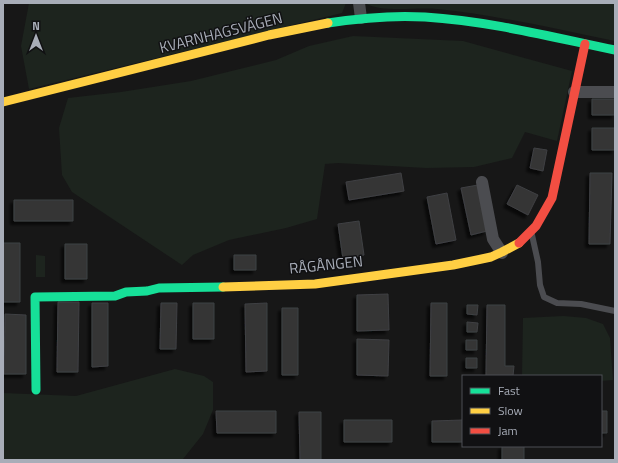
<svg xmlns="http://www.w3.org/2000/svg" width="618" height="463" font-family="'Titillium Web',sans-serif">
	<defs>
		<filter id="shadow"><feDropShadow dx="-3.5" dy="3.5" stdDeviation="1" flood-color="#0009"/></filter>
	</defs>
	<rect width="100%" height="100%" fill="#171717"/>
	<path fill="#1d241e" d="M29 3H346L342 13 29 89 21 46Z
		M365 3H615V41C556 29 497 15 437 9 417 7 380 13 365 3Z
		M353 36 463 41 572 71 557 141 525 132 512 158 474 167 426 168 338 163 325 164 317 219 286 228 229 240 193 255 182 265 72 192 62 175 59 128 68 98 121 92 191 81 276 60 309 46Z
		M36 255 45 256V277H36Z
		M563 316 586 318 603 324 610 338 613 380 601 381V376H522L523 318Z
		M175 369 204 376 213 382V410L203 434 183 459 3 460V393L76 396Z"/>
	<path fill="#353536" stroke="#3f4043" filter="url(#shadow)" d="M592 99H615V115H592Z
		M592 128H615V150H592Z
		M534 148 547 150 543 171 530 168Z
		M401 173 404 191 349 200 346 182Z
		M590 173H612L610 244H589Z
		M478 185 487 231 471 235 461 188Z
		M517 185 538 195 528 215 507 204Z
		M447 193 456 240 436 244 427 197Z
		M14 200H73V221H14Z
		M359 221 364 255 343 259 338 224Z
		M3 243H20V302H3Z
		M65 244H87V279H65Z
		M234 255H256V270H234Z
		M388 294 389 330 357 331V295Z
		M58 302H79L78 372H57Z
		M92 303H108V366L92 367Z
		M161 303H177L176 349H160Z
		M193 303H214V339H193Z
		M267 303V371L246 372 245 304Z
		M431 303H447V376H430Z
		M467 305H478L477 315 467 314Z
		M487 305H505V366H514L513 376H486Z
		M282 308H298V375H282Z
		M5 314 26 315V374H4Z
		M467 322 478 323 477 332H467Z
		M357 339 389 340 388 376 357 375Z
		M466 340H477V350H466Z
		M466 358H477V368H466Z
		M216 411H276V433H217Z
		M601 411H607V433H601Z
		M299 412H321V460H300Z
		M344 420H392V442H344Z
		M463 420V442H432V421Z
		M502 446H524V460H502Z"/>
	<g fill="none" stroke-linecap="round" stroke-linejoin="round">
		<path stroke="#4b4c50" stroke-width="6" d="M532 235 538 262 540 285 544 297 557 303 581 304 615 311"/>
		<path stroke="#4b4c50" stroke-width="12" d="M359 3 361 18
			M574 92H615
			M482 182 493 239 502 253"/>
		<path stroke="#16e098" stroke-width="9" d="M328 23C360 18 393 15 425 17 489 21 552 37 615 50
			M36 390 35 297 115 296 126 292 147 291 159 288 223 287"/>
		<path stroke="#ffcf43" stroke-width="9" d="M3 102 269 35 328 23
			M223 287 315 284 453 265 491 257 502 252 519 243"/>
		<path stroke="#f24e42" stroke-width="9" d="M519 243 536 226 552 198 585 44"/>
	</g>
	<g text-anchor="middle" stroke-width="3" stroke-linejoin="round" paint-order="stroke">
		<g font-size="15" fill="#a8adb8" stroke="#111113">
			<text transform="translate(221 33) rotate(-14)" y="5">KVARNHAGSVÄGEN</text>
			<text transform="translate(326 265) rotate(-6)" y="5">RÅGÅNGEN</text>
		</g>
	</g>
	<rect width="618" height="463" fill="none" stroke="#a8adb8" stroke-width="8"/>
	<rect x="462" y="375" width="140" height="72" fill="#111113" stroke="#4d4f55"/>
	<rect x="470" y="388" width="20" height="6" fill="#16e098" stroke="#4d4f55"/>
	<text x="498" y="395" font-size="12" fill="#a8adb8">Fast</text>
	<rect x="470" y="408" width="20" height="6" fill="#ffcf43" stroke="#4d4f55"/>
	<text x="498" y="415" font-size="12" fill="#a8adb8">Slow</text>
	<rect x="470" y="428" width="20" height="6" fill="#f24e42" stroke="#4d4f55"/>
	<text x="498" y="435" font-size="12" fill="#a8adb8">Jam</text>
	<g transform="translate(36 36)" stroke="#111113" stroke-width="3" paint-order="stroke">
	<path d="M0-3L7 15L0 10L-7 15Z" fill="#a8adb8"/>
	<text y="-6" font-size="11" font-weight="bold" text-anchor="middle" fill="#a8adb8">N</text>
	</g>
</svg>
